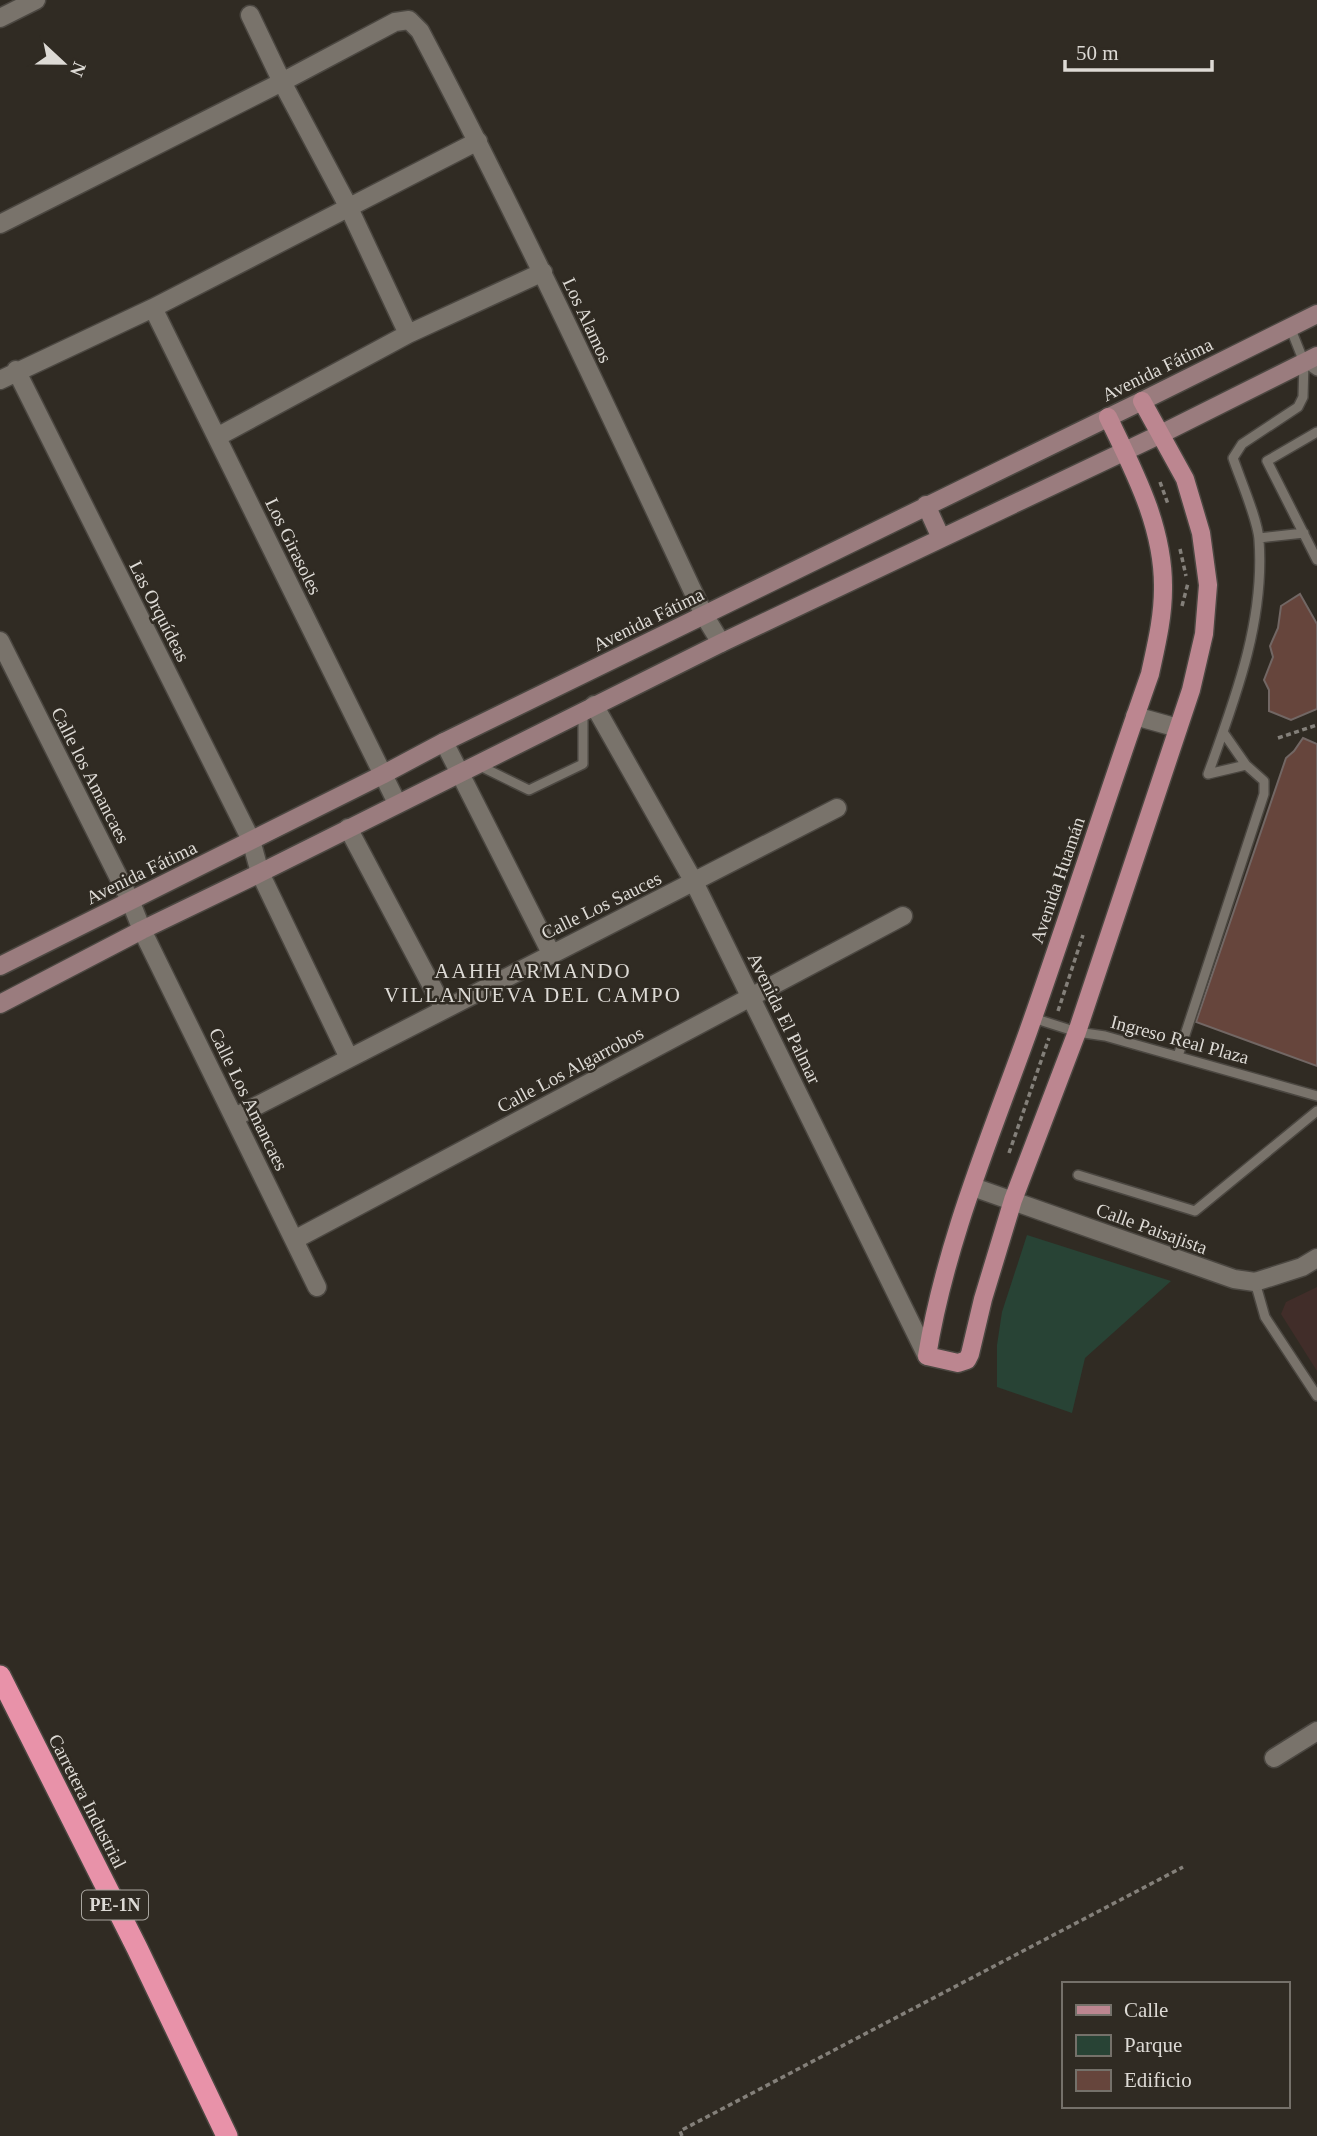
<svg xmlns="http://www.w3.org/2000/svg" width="1317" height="2136" font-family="Georgia,serif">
	<rect width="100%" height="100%" fill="#302b23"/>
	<path fill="#412d29" d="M1317 1287V1371L1281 1314 1286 1302Z"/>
	<path fill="#284335" d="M1027 1235 1171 1281 1085 1358 1072 1413 997 1387V1345L1002 1312Z"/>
	<path fill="#66453c" stroke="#726764" stroke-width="2" d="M1300 594 1317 624V709L1291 720 1269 711V690L1264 680 1273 657 1270 646 1278 628 1281 606Z
		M1303 738 1317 744V1066L1196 1022 1286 758 1294 751Z"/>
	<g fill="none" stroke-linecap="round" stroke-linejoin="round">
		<defs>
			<path id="lane" d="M1304 362 1317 371
				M1317 432 1267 461 1317 560
				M1259 538 1304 533
				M478 765 529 790 583 764V711
				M1208 774C1235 699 1265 621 1259 540 1258 520 1240 479 1233 458L1242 444 1298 407 1303 397 1304 362 1290 327
				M1208 774 1246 765
				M1033 1018 1077 1032 1105 1036 1317 1096
				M1178 1056 1264 794V781L1246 765 1223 732
				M1078 1175 1195 1211 1317 1111
				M1255 1282 1265 1317 1317 1396"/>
			<path id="street" d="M250 15 282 82 348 206 408 334
				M0 18 36 0
				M0 224 282 82 395 22 409 20 420 31C521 222 612 419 704 615L721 643
				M153 308 397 803
				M16 370 251 840 260 873 349 1058
				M0 380 153 308 478 141
				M217 437 408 334 543 272
				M0 641 130 900 142 930 317 1287
				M594 705 694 882 927 1356
				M1135 716 1178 728
				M444 742 551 953
				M348 828 444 1009
				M235 1117 837 808
				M973 1187 1234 1279 1255 1282 1302 1267 1317 1258
				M294 1240 903 916
				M1274 1758 1317 1731"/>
			<path id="secondary" d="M926 505 941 538
				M0 966 382 775 444 742 1142 401 1317 314
				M0 1004 142 930 260 873 721 643 1161 434 1317 356"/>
			<path id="primary" d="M1108 417C1134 471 1164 527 1163 589 1163 618 1156 646 1150 674 1108 793 1070 913 1028 1032 990 1138 945 1244 927 1356L958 1363 967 1360 970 1354 983 1299 1013 1200 1077 1032 1191 690 1204 634 1208 585 1201 533 1185 479 1142 401"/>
			<path id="highway" d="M0 1676 137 1948 227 2136"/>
		</defs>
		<use href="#lane" stroke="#4b4741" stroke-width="12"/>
		<use href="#street" stroke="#4b4741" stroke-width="21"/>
		<use href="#secondary" stroke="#4b4741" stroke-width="21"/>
		<use href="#primary" stroke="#4b4741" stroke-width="21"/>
		<use href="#highway" stroke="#4b4741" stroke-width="24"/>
		<path stroke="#84807a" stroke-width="3.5" stroke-dasharray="5 3.5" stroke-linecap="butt" d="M1160 482 1168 504
			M1180 549 1186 576
			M1182 606 1188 583
			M1278 738 1317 725
			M1058 1011 1083 935
			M1009 1153 1049 1038
			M682 2136 680 2131 1183 1867"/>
		<use href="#lane" stroke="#79736b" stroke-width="9"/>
		<use href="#street" stroke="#79736b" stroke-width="18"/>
		<use href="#secondary" stroke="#9a7c7e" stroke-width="18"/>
		<use href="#primary" stroke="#bc8690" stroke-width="18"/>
		<use href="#highway" stroke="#e892a9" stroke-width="21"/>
	</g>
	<g text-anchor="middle" stroke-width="5" stroke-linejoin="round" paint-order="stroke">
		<rect fill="#302b23" stroke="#a9a6a0" stroke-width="2" x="82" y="1890.5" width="66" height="29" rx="5"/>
		<g font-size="18" font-weight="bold" fill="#dddad5">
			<text x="115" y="1911">PE-1N</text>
		</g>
		<g font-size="19" fill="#dddad5" stroke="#302b23">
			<text transform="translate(588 320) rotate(65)" y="7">Los Alamos</text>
			<text transform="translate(1157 369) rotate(-26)" y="7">Avenida Fátima</text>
			<text transform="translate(294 546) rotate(64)" y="7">Los Girasoles</text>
			<text transform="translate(160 611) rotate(63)" y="7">Las Orquídeas</text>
			<text transform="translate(648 619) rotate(-26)" y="7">Avenida Fátima</text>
			<text transform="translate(91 775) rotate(63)" y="7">Calle los Amancaes</text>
			<text transform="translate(141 872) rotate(-26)" y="7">Avenida Fátima</text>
			<text transform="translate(1057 880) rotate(-71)" y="7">Avenida Huamán</text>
			<text transform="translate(601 905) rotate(-26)" y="7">Calle Los Sauces</text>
			<text transform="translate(785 1018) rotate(64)" y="7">Avenida El Palmar</text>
			<text transform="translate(1180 1039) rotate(15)" y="7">Ingreso Real Plaza</text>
			<text transform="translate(570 1069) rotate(-28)" y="7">Calle Los Algarrobos</text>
			<text transform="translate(249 1099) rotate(64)" y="7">Calle Los Amancaes</text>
			<text transform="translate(1152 1228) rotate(20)" y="7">Calle Paisajista</text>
			<text transform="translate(88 1801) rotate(63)" y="7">Carretera Industrial</text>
		</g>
		<g font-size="21" letter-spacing="2" fill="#dddad5" stroke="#302b23">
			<text x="533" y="978">AAHH ARMANDO<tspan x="533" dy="24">VILLANUEVA DEL CAMPO</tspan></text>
		</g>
	</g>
	<rect x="1062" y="1982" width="228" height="126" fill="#302b23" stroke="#75716a" stroke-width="2"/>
	<rect x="1076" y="2005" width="35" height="10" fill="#bc8690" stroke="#75716a" stroke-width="2"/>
	<text x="1124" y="2017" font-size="21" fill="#dddad5">Calle</text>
	<rect x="1076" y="2035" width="35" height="21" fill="#284335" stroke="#75716a" stroke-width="2"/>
	<text x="1124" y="2052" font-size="21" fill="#dddad5">Parque</text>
	<rect x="1076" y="2070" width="35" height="21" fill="#66453c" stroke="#75716a" stroke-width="2"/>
	<text x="1124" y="2087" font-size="21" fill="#dddad5">Edificio</text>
	<g transform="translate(63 63) rotate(112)" stroke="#302b23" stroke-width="5" paint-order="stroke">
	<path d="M0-5L12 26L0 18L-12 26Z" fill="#dddad5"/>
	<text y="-10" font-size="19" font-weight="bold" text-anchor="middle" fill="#dddad5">N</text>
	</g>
	<path d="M1065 60v10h147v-10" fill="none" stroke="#dddad5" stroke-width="3.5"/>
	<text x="1076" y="60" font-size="21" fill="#dddad5" stroke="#302b23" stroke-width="5" paint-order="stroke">50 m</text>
</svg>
